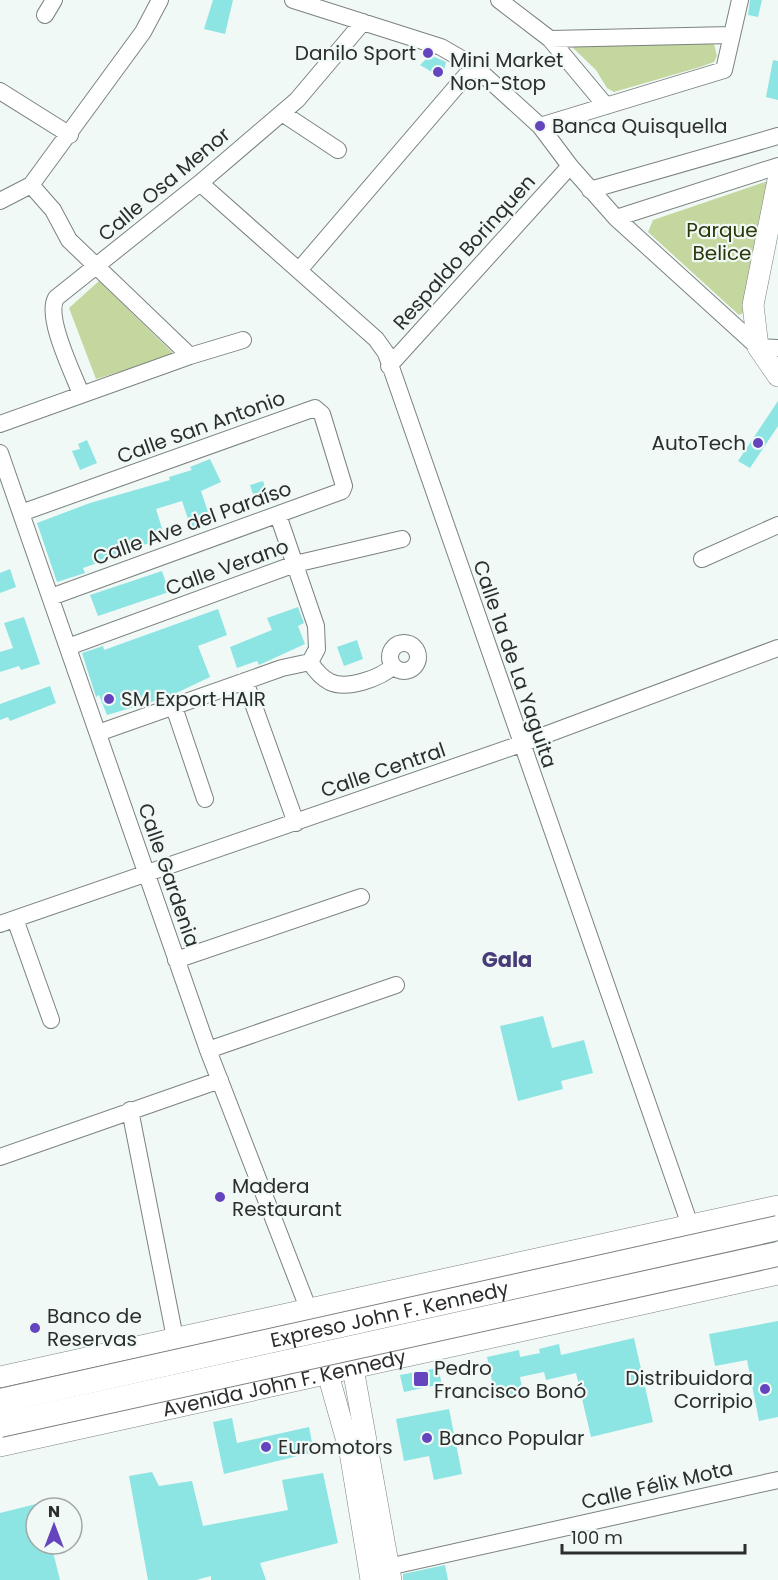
<svg xmlns="http://www.w3.org/2000/svg" width="778" height="1580" font-family="Poppins,sans-serif">
	<rect width="100%" height="100%" fill="#f0f9f5"/>
	<path fill="#c4d79f" d="M580 42 714 44 717 56 714 62 700 67 614 92 607 88 596 70 573 48V43Z
		M768 181 751 310 739 315 648 232 653 220Z
		M99 281 175 355 96 379 69 308Z"/>
	<path fill="#8ce4e3" d="M213 0H233L225 34 204 29Z
		M750 0H762L758 17 748 15Z
		M430 55 446 62 442 78 420 65Z
		M773 60 778 61V100L766 97Z
		M778 401V426L750 468 738 461Z
		M87 440 97 463 80 470 72 451 80 449 78 444Z
		M210 459 221 482 201 491 212 524 192 531 182 501 156 509 165 538 128 550 129 552 83 568 85 573 57 582 37 523 90 503 170 480 169 477 192 470 190 467Z
		M263 481 267 493 254 497 250 485Z
		M10 569 16 587 0 593V573Z
		M162 571 169 592 98 616 90 595Z
		M298 607 304 623 298 626 305 644 259 665 257 661 237 668 230 647 272 630 267 618Z
		M218 609 227 635 198 646 210 677 168 697 107 715 99 695 96 697 82 653 103 646 104 650Z
		M24 617 40 664 21 670 19 666 0 672V652L13 648 4 623Z
		M357 640 363 659 344 666 337 647Z
		M50 686 56 703 10 721 8 717 0 720V704Z
		M543 1016 552 1048 584 1040 593 1073 561 1081 563 1089 518 1101 500 1026Z
		M778 1321V1417L759 1421 747 1360 715 1366 709 1334Z
		M634 1338 653 1422 591 1437 576 1373 546 1380 544 1372 520 1377 523 1394 496 1400 487 1357 519 1350 520 1357 540 1353 539 1349 559 1344 561 1355Z
		M438 1368 442 1384 404 1392 400 1375Z
		M449 1409 462 1474 434 1480 429 1456 404 1461 396 1419Z
		M232 1418 237 1443 309 1427 314 1452 224 1474 213 1422Z
		M152 1472 159 1486 192 1481 203 1526 288 1510 282 1480 323 1473 338 1543 260 1563 266 1580H211V1576L196 1580H148L129 1476Z
		M36 1504V1544H51L60 1580H0V1513Z
		M445 1565 448 1580H403V1574Z"/>
	<g fill="none" stroke-linecap="round" stroke-linejoin="round">
		<defs>
			<path id="minor" d="M293 0 441 47 474 66 540 126 570 166 616 218 758 347 778 348
				M499 0 550 39 606 106
				M45 15 54 0
				M550 39 731 35
				M0 91 70 135
				M282 113 338 150
				M540 126 724 70 740 0
				M200 183 376 339 386 353 690 1225
				M31 185 53 210 69 240 190 356
				M590 190 778 136
				M0 201 31 185 143 32 160 0
				M616 218 778 166
				M300 269 474 66
				M389 366 570 166
				M81 394C73 373 45 317 56 298L200 183 297 100 363 22
				M0 424 190 356 243 340
				M0 453 208 1050 308 1308
				M21 513 315 408 322 414 344 486 342 491 51 597
				M278 515 316 626 317 649 310 662C315 670 322 678 330 682 347 690 381 678 393 666
				M702 559 778 525
				M390 657a14 14 0 1 1 28 0a14 14 0 1 1-28 0Z
				M68 647 295 564 402 539
				M245 681 296 823
				M174 707 205 799
				M98 733 282 668 310 662
				M15 919 51 1020
				M0 924 521 744 778 648
				M176 960 361 897
				M208 1050 396 985
				M130 1110 175 1338
				M0 1157 220 1080
				M379 1569 778 1480"/>
			<g id="major">
				<path d="M778 180 753 305 758 347 778 376"/>
				<path d="M351 1357 391 1580"/>
				<path d="M324 1360 350 1452 371 1580"/>
				<path d="M0 1377 778 1206"/>
				<path id="s1" d="M0 1446 778 1274"/>
			</g>
		</defs>
		<use href="#minor" stroke="#7b827f" stroke-width="18"/>
		<use href="#major" stroke="#7b827f" stroke-width="22"/>
		<use href="#minor" stroke="#fff" stroke-width="16"/>
		<use href="#major" stroke="#fff" stroke-width="21"/>
		<defs>
			<g id="highway-bridge">
				<path id="s2" d="M0 1401 778 1228"/>
				<path d="M0 1425 778 1254"/>
			</g>
		</defs>
		<use href="#highway-bridge" stroke="#7b827f" stroke-width="26" stroke-linecap="butt"/>
		<use href="#highway-bridge" stroke="#fff" stroke-width="24"/>
	</g>
	<g fill="#6445be" stroke="#f0f9f5" stroke-width="2">
		<circle cx="428" cy="53" r="6"/>
		<circle cx="438" cy="72" r="6"/>
		<circle cx="540" cy="126" r="6"/>
		<circle cx="758" cy="443" r="6"/>
		<circle cx="109" cy="699" r="6"/>
		<circle cx="220" cy="1197" r="6"/>
		<circle cx="35" cy="1328" r="6"/>
		<rect x="413" y="1371" width="16" height="16" rx="3"/>
		<circle cx="765" cy="1389" r="6"/>
		<circle cx="427" cy="1438" r="6"/>
		<circle cx="266" cy="1447" r="6"/>
	</g>
	<g text-anchor="middle" stroke-width="4.5" stroke-linejoin="round" paint-order="stroke">
		<g font-size="20" fill="#2b2e2d" stroke="#f0f9f5" text-anchor="start">
			<text x="416" y="60" text-anchor="end">Danilo Sport</text>
			<text x="450" y="67">Mini Market<tspan x="450" dy="23">Non-Stop</tspan></text>
			<text x="552" y="133">Banca Quisquella</text>
			<text x="746" y="450" text-anchor="end">AutoTech</text>
			<text x="121" y="706">SM Export HAIR</text>
			<text x="232" y="1193">Madera<tspan x="232" dy="23">Restaurant</tspan></text>
			<text x="47" y="1323">Banco de<tspan x="47" dy="23">Reservas</tspan></text>
			<text x="434" y="1375">Pedro<tspan x="434" dy="23">Francisco Bonó</tspan></text>
			<text x="753" y="1385" text-anchor="end">Distribuidora<tspan x="753" dy="23">Corripio</tspan></text>
			<text x="439" y="1445">Banco Popular</text>
			<text x="278" y="1454">Euromotors</text>
		</g>
		<g font-size="20" fill="#2b2e2d" stroke="#f0f9f5">
			<text transform="translate(164 184) rotate(-40)" y="7">Calle Osa Menor</text>
			<text transform="translate(464 252) rotate(-48)" y="7">Respaldo Borinquen</text>
			<text transform="translate(201 427) rotate(-20)" y="7">Calle San Antonio</text>
			<text transform="translate(192 523) rotate(-20)" y="7">Calle Ave del Paraíso</text>
			<text transform="translate(227 567) rotate(-20)" y="7">Calle Verano</text>
			<text transform="translate(515 664) rotate(71)" y="7">Calle 1a de La Yaguita</text>
			<text transform="translate(383 770) rotate(-19)" y="7">Calle Central</text>
			<text transform="translate(169 875) rotate(71)" y="7">Calle Gardenia</text>
			<text dy="7" stroke="none"><textPath href="#s2" startOffset="399">Expreso John F. Kennedy</textPath></text>
			<text dy="7" stroke="none"><textPath href="#s1" startOffset="291">Avenida John F. Kennedy</textPath></text>
			<text transform="translate(657 1485) rotate(-13)" y="7">Calle Félix Mota</text>
		</g>
		<g font-size="20" fill="#2a3708" stroke="#f0f9f5">
			<text x="722" y="237">Parque<tspan x="722" dy="23">Belice</tspan></text>
		</g>
		<g font-size="21" font-weight="bold" fill="#473b78" stroke="#f0f9f5">
			<text x="507" y="967">Gala</text>
		</g>
	</g>
	<g transform="translate(54 1526)"><circle r="28" fill="#f0f9f5" stroke="#a1a8a5" stroke-width="1.5"/>
	<path d="M0-4.5L10 22L0 15L-10 22Z" fill="#6445be"/>
	<text y="-9" font-size="16" font-weight="bold" text-anchor="middle" fill="#2b2e2d">N</text>
	</g>
	<path d="M562 1544v9h183v-9" fill="none" stroke="#2b2e2d" stroke-width="3"/>
	<text x="571" y="1544" font-size="18" fill="#2b2e2d" stroke="#f0f9f5" stroke-width="4.5" paint-order="stroke">100 m</text>
</svg>
